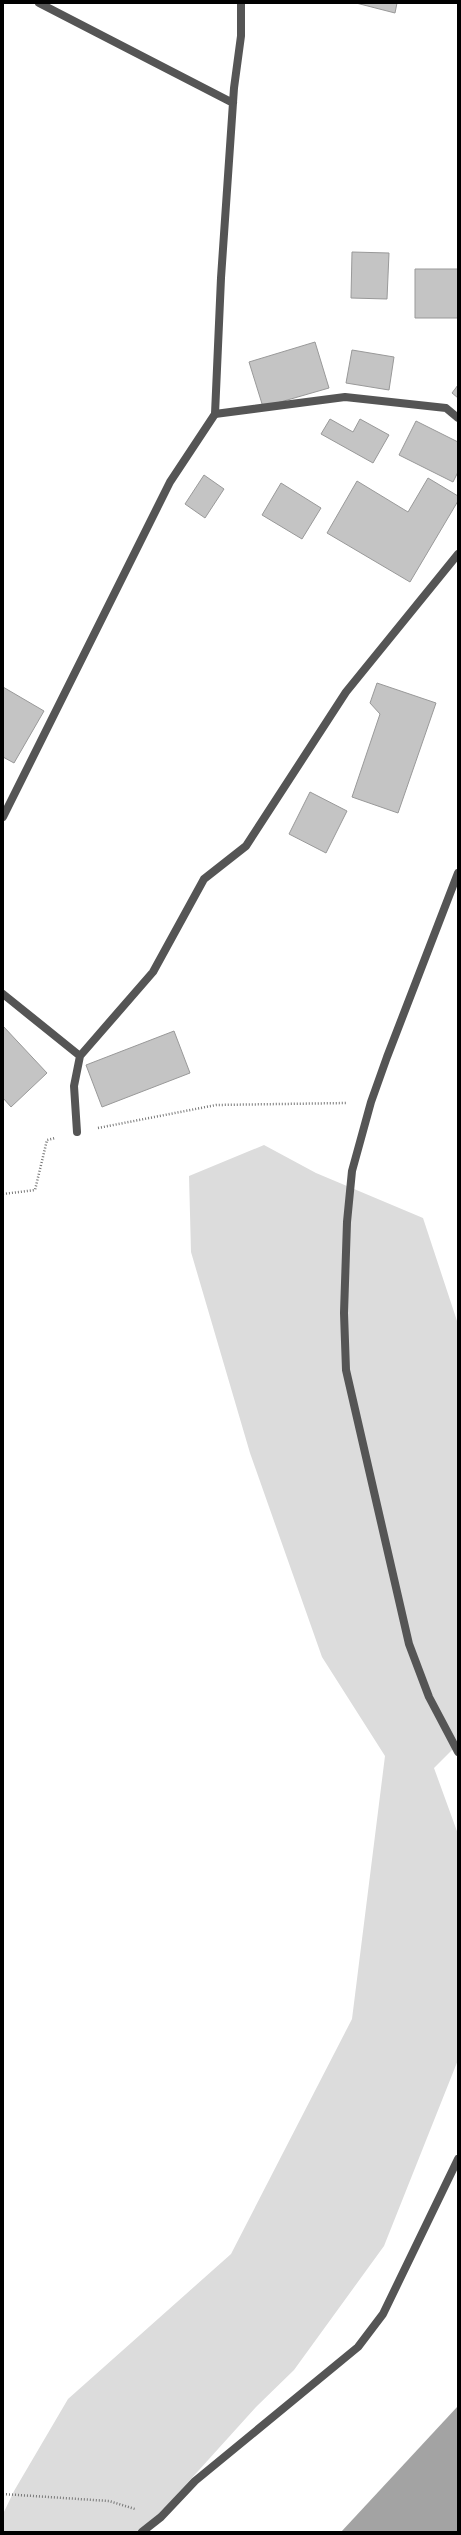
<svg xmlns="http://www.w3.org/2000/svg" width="461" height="2535" font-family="'Fira Sans',sans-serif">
	<rect width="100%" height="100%" fill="#fff"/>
	<path fill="#dcdcdc" d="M264 1145 316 1173 423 1218 458 1324V1744L434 1768 458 1834V2060L384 2246 294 2370 256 2407 143 2532H3V2514L14 2491 68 2399 231 2254 352 2019 385 1756 322 1657 250 1453 191 1252 189 1176Z"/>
	<path fill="#a3a3a3" d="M458 2406V2532H341Z"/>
	<path fill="#c4c4c4" stroke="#999" d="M356 3H397L395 13Z
		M352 252 389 253 387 299 351 298Z
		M415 269H458V318H415Z
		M315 342 329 388 263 407 249 362Z
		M352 350 394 357 389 390 346 383Z
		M458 385V398L452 393Z
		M330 419 353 432 360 419 389 435 373 463 321 434Z
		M416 421 458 442V472L453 482 399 455Z
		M204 475 224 489 205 518 185 504Z
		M428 478 458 496V501L410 582 327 533 357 481 408 512Z
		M281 483 321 508 302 539 262 515Z
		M377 683 436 703 398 813 352 797 380 714 370 703Z
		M3 687 44 711 14 763 3 757Z
		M310 792 347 811 326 853 289 834Z
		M3 1026 47 1073 11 1107 3 1098Z
		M174 1031 190 1073 102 1107 86 1065Z"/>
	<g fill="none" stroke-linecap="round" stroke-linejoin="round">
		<path stroke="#777" stroke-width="2.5" stroke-dasharray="1 2" stroke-linecap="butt" d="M98 1128 216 1105 347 1103
			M3 1194 35 1190 47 1140 55 1138
			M3 2494 109 2501 135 2509"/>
		<path stroke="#555" stroke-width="8" d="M215 414 345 397 446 408 458 418
			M3 994 80 1056 74 1086 77 1132
			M80 1056 153 972 204 879 246 846 346 692 458 554"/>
		<path stroke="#555" stroke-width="8" d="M39 3 233 103
			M3 817 170 482 215 414 221 278 234 88 241 36V3
			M458 873 387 1057 371 1102 352 1171 347 1222 344 1313 346 1370 409 1644 429 1697 458 1752
			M142 2532 161 2517 195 2481 358 2347 383 2314 458 2159"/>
	</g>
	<rect width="461" height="2535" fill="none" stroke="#000000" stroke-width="8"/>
</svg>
